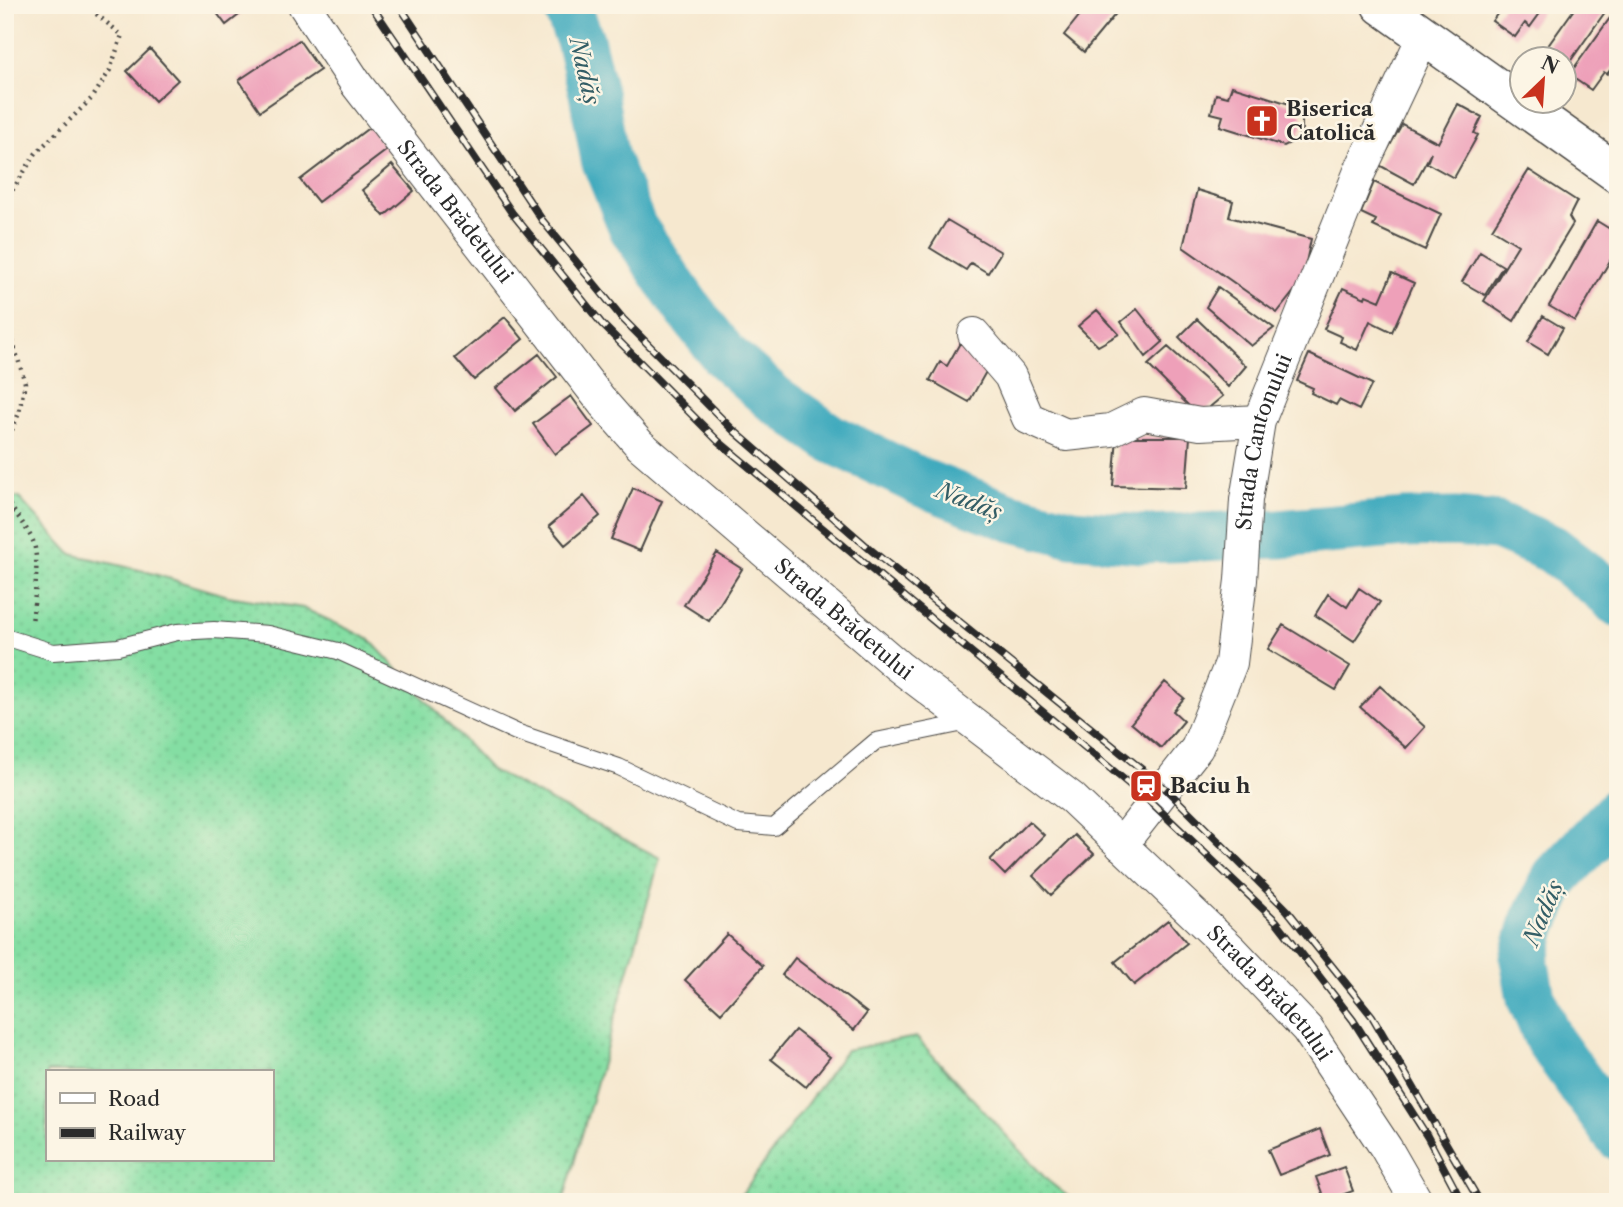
<svg xmlns="http://www.w3.org/2000/svg" width="1623" height="1207" font-family="'Libre Caslon Text',serif">
	<defs>
		<pattern id="grass-dots" width="8" height="8" patternUnits="userSpaceOnUse" patternTransform="scale(1.75)"><rect width="8" height="8" fill="#84dea3"/><path d="M2 2h.1M6 6h.1" fill="none" stroke="#72bf8c" stroke-width="1.8" stroke-linecap="round"/></pattern>
	</defs>
	<rect width="100%" height="100%" fill="#fcf5e5"/>
	<filter id="ink" filterUnits="userSpaceOnUse"><feTurbulence type="fractalNoise" baseFrequency=".0143" numOctaves="2"/><feDisplacementMap in="SourceGraphic" scale="14" xChannelSelector="R" yChannelSelector="G"/><feConvolveMatrix kernelMatrix="1 2 1 2 8 2 1 2 1" color-interpolation-filters="sRGB"/></filter>
	<filter id="wash" filterUnits="userSpaceOnUse"><feTurbulence type="fractalNoise" baseFrequency=".00686" numOctaves="4" result="noise"/><feDisplacementMap in="SourceGraphic" scale="28" xChannelSelector="R" yChannelSelector="G"/><feGaussianBlur stdDeviation="1.57" result="paint"/><feColorMatrix in="noise" values="0 0 0 0 0 0 0 0 0 0 0 0 0 0 0 0 0 1.4 0 .05"/><feComposite in="paint" operator="in"/></filter>
	<g filter="url(#wash)">
		<rect width="100%" height="100%" fill="#f6e8cf"/>
		<path fill="url(#grass-dots)" stroke="#588467" stroke-width="2" fill-rule="evenodd" d="M18 497 71 554 144 571 228 596 303 608 369 639 491 770 660 858 563 1202H5V499ZM47 1072H271V1160H47Z
			M916 1037 1047 1180 1075 1202H736L846 1050Z"/>
		<g fill="none" stroke-linecap="round" stroke-linejoin="round">
			<path stroke="#3faabe" stroke-width="49" d="M566 5 580 40 593 93 605 159 633 228 686 306 724 355 773 398 832 439 923 483 1010 517 1072 533 1143 539 1280 534 1405 523 1455 522 1498 526 1552 549 1610 594 1618 603
				M1618 812 1556 877 1534 924 1524 959 1531 998 1549 1040 1618 1136"/>
		</g>
		<g id="blocks">
			<path fill="#eea0b9" d="M211 5H252L226 25Z
				M1088 5H1123L1084 52 1064 35Z
				M1504 5H1546L1530 27 1525 23 1515 37 1492 21Z
				M1577 5H1610L1564 70V60H1544L1540 57Z
				M1610 18 1618 24V60L1607 74 1604 72 1591 90 1569 75Z
				M299 40 320 70 260 111 239 80Z
				M150 49 178 80 155 101 127 71Z
				M1232 86 1296 106 1302 115V129L1296 140 1284 146 1220 126 1223 116 1211 113 1216 94 1228 97Z
				M1458 104 1482 117 1474 133 1478 135 1454 178 1427 163 1431 153 1414 184 1379 165 1402 124 1438 143Z
				M370 127 387 150 318 202 300 180Z
				M392 165 414 191 384 216 362 190Z
				M1529 170 1577 201 1569 217 1573 224 1514 321 1484 301 1518 245 1492 229Z
				M1374 182 1441 214 1425 250 1373 226 1376 220 1361 213Z
				M1197 190 1233 201 1229 217 1311 239 1302 281 1277 313 1183 247Z
				M947 220 1001 252 988 273 971 263 966 270 930 248Z
				M1597 221 1618 234V247L1575 321 1549 306Z
				M1480 252 1503 266 1485 295 1462 282Z
				M1392 273 1414 283 1392 332 1370 321 1357 350 1340 342 1342 337 1324 329 1343 288 1365 298 1366 295 1380 301Z
				M1218 287 1274 328 1251 346 1206 307Z
				M1137 309 1163 342 1146 357 1121 322Z
				M1097 310 1119 334 1098 346 1078 326Z
				M1543 316 1563 328 1548 354 1528 342Z
				M505 317 523 339 474 380 455 358Z
				M1197 319 1246 366 1228 387 1179 337Z
				M960 343 992 361 969 402 930 380 940 362 947 366Z
				M1168 347 1223 396 1199 416 1148 365Z
				M539 354 557 377 515 411 496 388Z
				M1309 354 1372 384 1359 410 1339 400 1336 405 1311 393 1313 388 1297 381Z
				M571 396 593 426 555 454 533 424Z
				M1117 437H1190L1186 488 1113 486Z
				M633 488 662 501 640 551 611 539Z
				M584 496 600 516 565 545 549 526Z
				M717 553 742 569 709 621 684 605Z
				M1359 588 1380 602 1354 641 1315 615 1328 594 1347 607Z
				M1283 625 1350 666 1336 690 1268 649Z
				M1165 682 1184 698 1173 711 1184 721 1161 748 1131 723Z
				M1380 686 1425 727 1406 748 1360 707Z
				M1029 821 1044 835 1005 875 990 860Z
				M1075 835 1094 854 1051 895 1033 876Z
				M1168 920 1187 943 1134 985 1115 962Z
				M727 934 763 966 721 1013 685 980Z
				M795 958 867 1013 854 1030 782 975Z
				M795 1030 830 1057 806 1087 771 1059Z
				M1320 1129 1330 1155 1279 1175 1268 1150Z
				M1344 1167 1353 1191 1325 1201 1316 1177Z"/>
		</g>
	</g>
	<g filter="url(#ink)">
		<use href="#blocks" fill-opacity="0" stroke="#494744" stroke-width="2"/>
		<g fill="none" stroke-linecap="round" stroke-linejoin="round">
			<defs>
				<path id="service" d="M5 637 53 652 118 647 177 632 214 630 268 634 338 651 516 732 619 767 738 824 774 827 876 741 969 722"/>
				<g id="minor">
					<path id="s1" d="M304 5 357 85 604 404 640 445 898 666 1072 798 1232 950 1307 1029 1386 1148 1417 1202"/>
					<path d="M974 334 1010 376 1028 418 1066 435 1111 430 1144 414 1200 424 1259 421"/>
					<path id="s2" d="M1121 845 1197 748 1231 663 1241 580 1246 500 1259 421 1360 171 1424 35"/>
				</g>
				<path id="primary" d="M1381 5 1618 174"/>
			</defs>
			<use href="#service" stroke="#494744" stroke-width="18"/>
			<use href="#minor" stroke="#494744" stroke-width="34"/>
			<use href="#primary" stroke="#494744" stroke-width="41"/>
			<path stroke="#494744" stroke-width="4.5" stroke-dasharray="2 5" stroke-linecap="butt" d="M5 202 36 153 93 97 110 70 122 35 85 5
				M5 314 25 383 19 413 5 447
				M5 500C15 512 26 526 33 541 40 558 34 603 32 623"/>
			<use href="#service" stroke="#fff" stroke-width="16"/>
			<use href="#minor" stroke="#fff" stroke-width="32"/>
			<use href="#primary" stroke="#fff" stroke-width="38"/>
			<defs>
				<path id="rail" d="M371 5 512 213 602 324 718 441 1153 804 1276 921 1353 1020 1427 1136 1462 1202
					M399 5 542 220 623 319 732 429 871 550 1166 789 1287 910 1372 1016 1480 1202"/>
			</defs>
			<use href="#rail" stroke="#2b2b2b" stroke-width="8"/>
			<use href="#rail" stroke="#fcf5e5" stroke-width="5" stroke-dasharray="16" stroke-linecap="butt"/>
		</g>
	</g>
	<defs>
		<symbol id="church-square" viewBox="-11 -11 22 22"><rect x="-9" y="-9" width="18" height="18" rx="4" fill="#c8321e" stroke="#fcf5e5"/><path d="M-1.2-6h2.4v3.5h3.3v2.4h-3.3V6h-2.4V-.1h-3.3v-2.4h3.3Z" fill="#fff"/></symbol>
		<symbol id="station-square" viewBox="-11 -11 22 22"><rect x="-9" y="-9" width="18" height="18" rx="4" fill="#c8321e" stroke="#fcf5e5"/><path d="M-3-6H3Q5-6 5-4V2Q5 4 3 4L4.5 6H3L1.5 4h-3L-3 6H-4.5L-3 4Q-5 4-5 2V-4Q-5-6-3-6ZM-3.5-4v3h7v-3ZM-3.5 1v1.5H-2V1ZM2 1v1.5H3.5V1Z" fill="#fff"/></symbol>
	</defs>
	<g fill-rule="evenodd">
		<use href="#church-square" x="1243" y="102" width="38" height="38"/>
		<use href="#station-square" x="1127" y="767" width="38" height="38"/>
	</g>
	<g text-anchor="middle" stroke-width="5" stroke-linejoin="round" paint-order="stroke">
		<g font-size="21" font-weight="bold" fill="#2b2b2b" stroke="#fcf5e5" text-anchor="start">
			<text x="1286" y="116">Biserica<tspan x="1286" dy="24">Catolică</tspan></text>
			<text x="1170" y="793">Baciu h</text>
		</g>
		<g font-size="21" fill="#2b2b2b" stroke="#fcf5e5">
			<text dy="7" stroke="none"><textPath href="#s1" startOffset="256">Strada Brădetului</textPath></text>
			<text dy="7" stroke="none"><textPath href="#s2" startOffset="439">Strada Cantonului</textPath></text>
			<text dy="7" stroke="none"><textPath href="#s1" startOffset="822">Strada Brădetului</textPath></text>
			<text dy="7" stroke="none"><textPath href="#s1" startOffset="1390">Strada Brădetului</textPath></text>
		</g>
		<g font-size="23" font-style="italic" fill="#335e66" stroke="#fcf5e5">
			<text transform="translate(585 71) rotate(77)" y="8">Nadăș</text>
			<text transform="translate(969 501) rotate(21)" y="8">Nadăș</text>
			<text transform="translate(1543 913) rotate(-67)" y="8">Nadăș</text>
		</g>
	</g>
	<rect width="1623" height="1207" fill="none" stroke="#fcf5e5" stroke-width="28"/>
	<rect x="46" y="1070" width="228" height="91" fill="#fcf5e5" stroke="#a8a49b" stroke-width="2"/>
	<rect x="60" y="1093" width="35" height="10" fill="#ffffff" stroke="#a8a49b" stroke-width="2"/>
	<text x="108" y="1106" font-size="21" fill="#2b2b2b">Road</text>
	<rect x="60" y="1128" width="35" height="10" fill="#2b2b2b" stroke="#a8a49b" stroke-width="2"/>
	<text x="108" y="1140" font-size="21" fill="#2b2b2b">Railway</text>
	<g transform="translate(1543 80) rotate(25)"><circle r="33" fill="#fcf5e5" stroke="#a8a49b" stroke-width="2"/>
	<path d="M0-5L12 26L0 18L-12 26Z" fill="#c8321e"/>
	<text y="-10" font-size="19" font-weight="bold" text-anchor="middle" fill="#2b2b2b">N</text>
	</g>
</svg>
